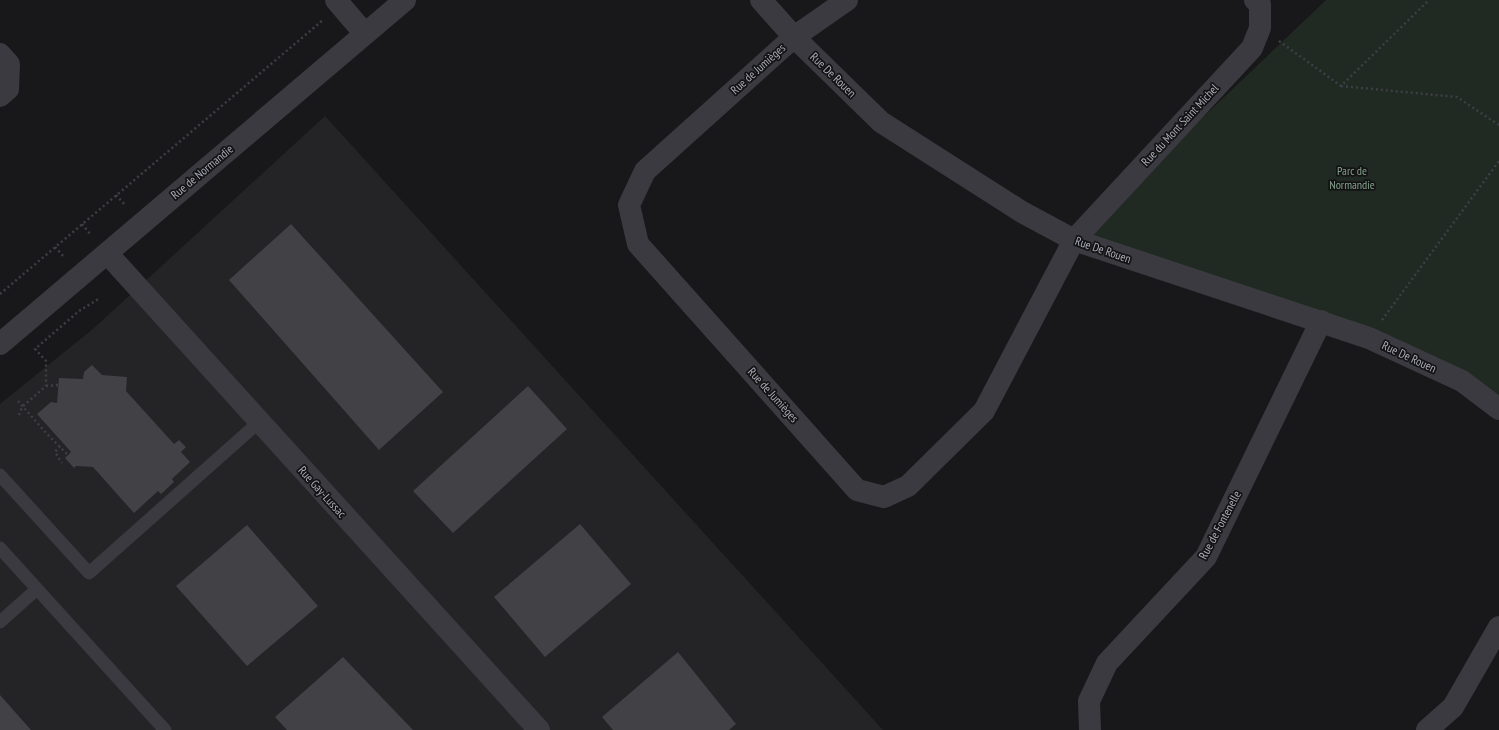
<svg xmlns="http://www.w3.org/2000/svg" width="1499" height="730" font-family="'PT Sans Narrow',sans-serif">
	<rect width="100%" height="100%" fill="#181719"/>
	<path fill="#242326" d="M325 116 883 730H0V404L94 328Z"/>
	<path fill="#212923" d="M1326 0H1499V409L1462 381 1074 240Z"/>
	<path fill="#424146" d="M291 224 443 392 379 450 229 280Z
		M92 365 102 375 127 377 126 391 174 444 179 440 186 447 181 452 190 462 172 479 174 482 161 494 158 491 134 513 93 467 76 466 74 468 65 458 71 452 37 414 51 402 57 403 59 378 83 379 84 372Z
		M528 386 567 429 453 533 413 491Z
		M580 524 631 584 545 657 494 597Z
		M247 525 318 606 247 666 176 586Z
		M678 652 736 724 729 730H613L602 717Z
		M343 657 413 730H287L275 717Z
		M0 695 31 730H0Z"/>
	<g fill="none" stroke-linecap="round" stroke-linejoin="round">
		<path stroke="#3e3f45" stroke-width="2.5" stroke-dasharray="2 3" stroke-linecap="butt" d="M1279 41 1341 86 1429 0
			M1341 86 1457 97 1499 125
			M116 195 125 205
			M82 224 91 235
			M55 247 65 258
			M0 294 323 20
			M1382 320 1499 161
			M46 386 58 385
			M18 401 47 434 68 455
			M19 415 22 407 46 386V361L35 349 79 311 100 298
			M60 446 55 452 62 463"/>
		<path stroke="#3a3a40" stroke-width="13" d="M0 475 89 573 259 422
			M0 548 165 730
			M0 622 37 589"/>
		<path stroke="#3a3a40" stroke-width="22" d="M336 0 365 34
			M761 0 794 37 881 122 1022 212 1074 240 1369 338 1462 381 1499 409
			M847 0 794 37 645 171 629 205 638 244 857 490 884 497 908 486 984 411 1074 240 1252 48 1260 28V4L1255 0
			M0 54 9 64 8 89 0 96
			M107 253 539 730
			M0 344 405 0
			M1090 730 1089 701 1107 663 1206 557 1321 321
			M1427 730 1453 707 1499 627"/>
	</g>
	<g text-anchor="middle" stroke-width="3.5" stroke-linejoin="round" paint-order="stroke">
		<g font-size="12" fill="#aaacb8" stroke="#131214">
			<text transform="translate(758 69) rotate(-42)" y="4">Rue de Jumièges</text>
			<text transform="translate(833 75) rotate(44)" y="4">Rue De Rouen</text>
			<text transform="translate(1180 125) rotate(-47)" y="4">Rue du Mont Saint Michel</text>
			<text transform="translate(202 172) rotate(-40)" y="4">Rue de Normandie</text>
			<text transform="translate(1103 250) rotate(19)" y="4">Rue De Rouen</text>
			<text transform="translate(1409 357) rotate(25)" y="4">Rue De Rouen</text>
			<text transform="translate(773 395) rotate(48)" y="4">Rue de Jumièges</text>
			<text transform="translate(322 492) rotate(48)" y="4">Rue Gay-Lussac</text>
			<text transform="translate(1220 525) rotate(-62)" y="4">Rue de Fontenelle</text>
		</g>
		<g font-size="12" fill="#82a289" stroke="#131214">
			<text x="1352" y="175">Parc de<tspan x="1352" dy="14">Normandie</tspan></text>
		</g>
	</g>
</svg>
